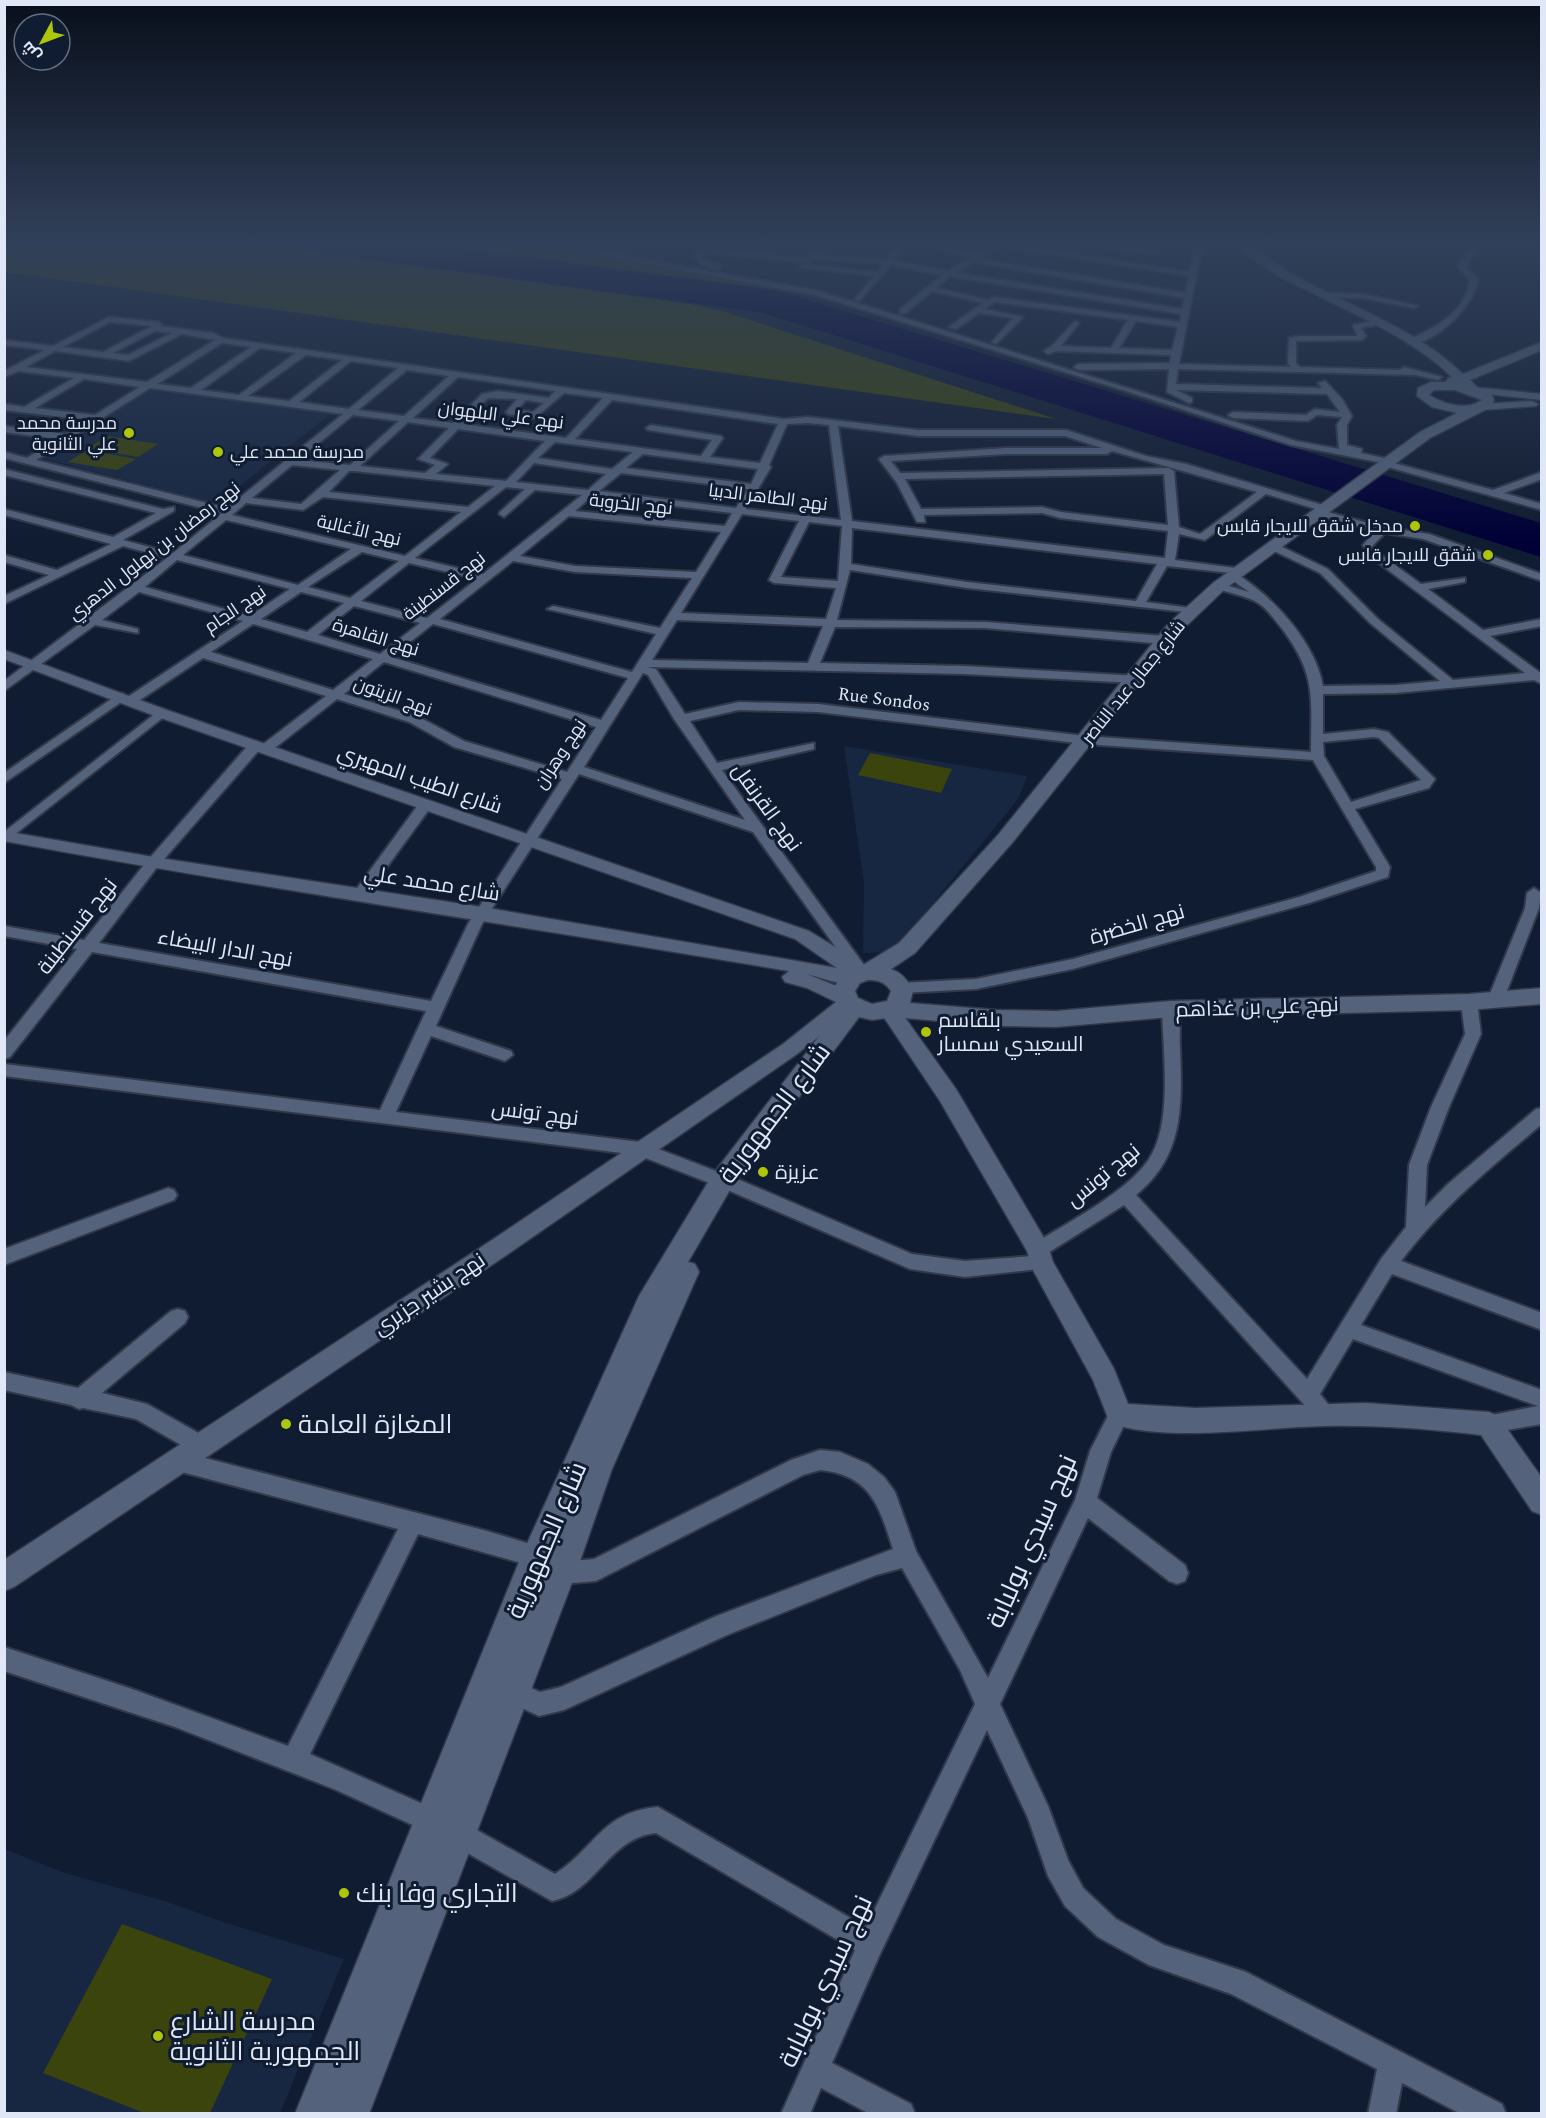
<svg xmlns="http://www.w3.org/2000/svg" width="1546" height="2118" font-family="Spectral,Cairo,serif">
	<rect width="100%" height="100%" fill="#101c31"/>
	<path fill="#172641" d="M153 387 326 411 329 415 222 500 212 503 43 458 96 421Z
		M844 746 1027 776 1019 798 893 952 863 953 864 883Z
		M5 1849 62 1872 168 1902 220 1921 344 1959 280 2113 5 2114Z"/>
	<path fill="#3b440c" d="M5 246H267L691 304 725 312 1056 419 5 272Z
		M445 246H587L645 256 810 294Z
		M108 436 158 444 138 457 88 448Z
		M87 450 136 459 117 470 68 462Z
		M870 753 952 769 941 793 858 775Z
		M122 1924 272 1979 210 2113H144L43 2073Z"/>
	<path fill="#000036" d="M280 246H432L778 291 1541 523V557L763 313Z"/>
	<g fill="none" stroke-linecap="round" stroke-linejoin="round">
		<defs>
			<path id="minor" d="M552 246H566L819 291 1296 441 1339 449 1337 425 1342 417 1317 415 1308 421 1233 418 1228 415 1233 412 1306 415 1315 409 1340 412 1327 394 1176 390 1192 398V402L1189 403 1167 392 1169 369 1078 370 1074 367 1078 364 1170 363 1171 355 1056 351 1048 354 1044 351 1052 346 1075 321 1079 323 1061 346 1111 348 1128 320 995 302 985 309 1023 317 996 344 992 342 1013 318 979 313 956 329 949 327 983 303 932 291 906 313H900V309L943 275 891 265 859 301 855 299 874 276 800 267 804 265 877 272 884 264 813 258 810 262 705 253 702 256 705 261 721 266 718 270 700 264 694 255 706 246H713L710 250 806 258 809 254 887 260 894 246H900L893 261 948 271 972 257 928 246 977 254 991 246H999L979 259 1186 293 1189 276 1003 246H1019L1190 272 1195 246H1202L1179 364 1291 367 1288 363 1289 338 1299 336H1357L1353 325 1379 320 1382 324 1361 328 1366 336 1362 340 1296 341V363L1300 367 1400 370 1404 367 1442 377 1438 380 1416 375 1178 369 1176 384 1322 388 1318 383 1325 381 1342 399 1352 416 1347 425V445L1362 449 1361 453 1393 460 1394 463 1493 490 1542 472V479L1504 493 1542 504V510L1384 466 1383 463 1291 445 1129 392 815 295ZM973 262 1185 298 1182 309 956 273ZM950 276 1181 314 1180 322 994 297 988 300 936 288ZM1136 321 1178 327 1172 350 1119 348Z
				M1091 246H1114L1161 252 1157 254Z
				M1471 246H1478L1466 267 1478 280C1474 306 1435 345 1408 344V340C1435 328 1466 312 1470 280L1458 267Z
				M1323 293 1363 294 1418 306 1414 308 1363 298 1320 297Z
				M109 317 158 322 162 324 160 326 213 333 223 338 784 419 808 417 918 430H1066L1146 456 1186 464 1326 506 1327 508 1324 511 1383 527 1429 534 1542 574V581L1423 539 1385 533 1373 545 1376 551 1421 584 1465 578V582L1428 589 1483 630 1542 619V626L1490 636 1542 674V684L1534 680 1396 693 1323 694V734L1374 729 1388 732 1435 779 1429 788 1355 809 1390 867 1388 877 1309 903 1073 969 976 989 901 993 893 988 901 983 976 979 1073 959 1299 897 1376 871V867L1313 760 1085 744 818 712 739 710 690 721 717 763 814 743V749L722 770 867 969 870 973 867 977H857L753 832 579 774 482 924 436 1026 511 1051 513 1055 505 1061 431 1036 396 1112 640 1142 742 1181 912 1254 965 1261 1034 1256 1030 1250 1032 1245C1066 1223 1134 1189 1152 1154 1172 1117 1163 1051 1162 1009L1170 1003 1176 1005C1182 1015 1179 1034 1180 1046 1182 1104 1185 1155 1136 1195L1307 1379 1381 1259 1406 1227 1409 1165 1431 1107 1465 1034 1461 1002 1469 997 1477 1002 1481 1034 1449 1107 1427 1165 1425 1207 1448 1184 1536 1109 1542 1108V1124C1491 1167 1441 1208 1401 1261L1542 1313V1330L1392 1274 1361 1325 1542 1390V1424L1489 1433 1482 1431 1479 1424 1482 1417 1538 1406 1353 1339 1320 1394 1336 1414 1333 1421 1326 1423 1319 1421 1124 1205 1043 1256 1050 1263 1048 1268 965 1277 910 1269 730 1191 638 1155 4 1076V1064L380 1110 426 1011 92 952 10 1057 4 1059V1041L77 949 4 936V926L84 940 148 860 251 742 256 741 262 745 326 696 203 658 134 704H126V698L243 621 139 592 102 620 138 629V633L95 625 4 691V681L167 558 123 546 4 604V596L49 575 4 562V555L57 570 111 544 4 515V509L113 537 156 513 4 475V469L163 509 174 507V511L123 540 173 553 222 513 4 458V452L27 458 57 439 4 432V426L65 434 88 420 4 410V404L24 407 74 378 19 371 4 377V371L45 350 4 345V340L53 346ZM110 322 152 326 103 352 63 347ZM155 331 172 333 128 355 113 353ZM182 334 215 340 147 382 26 367 55 351 129 361ZM222 343 251 347 191 388 157 384ZM260 348 296 353 239 395 201 390ZM306 355 342 360 289 401 248 396ZM351 361 398 368 349 409 299 402ZM407 370 449 376 404 416 358 410ZM458 377 555 391 549 398 498 391 482 394 453 423 413 418ZM84 379 140 387 95 415 35 408ZM150 388 343 414 227 508 36 460ZM564 393 603 398 566 438 463 424 488 398 517 399 506 412 508 414 535 418ZM526 400 544 403 533 412 517 410ZM612 400 778 424 760 463 710 457 723 438 721 436 651 425 646 428 648 430 712 440 701 456 575 439ZM353 415 399 421 350 465 298 460ZM408 422 449 428 418 459 435 465 425 473 360 466ZM808 423 829 425 841 520 746 509 771 467 769 465 787 424ZM838 426 918 436H1065L1102 448H1007L884 456 879 459 897 483 917 522H925L924 515 1042 513 1060 518 1168 531 1165 558 852 521ZM458 429 545 441 506 481 436 474 448 464 430 458ZM555 442 633 452 612 469 538 458ZM1112 451 1257 492 1200 534 1179 527 1174 471 1169 468 900 473 891 461 1007 454H1107ZM643 454 758 469 751 484 626 468ZM534 463 606 474 588 490 516 482ZM292 465 340 470 301 504 252 498ZM349 471H354L495 486 468 507 329 492ZM621 473 748 489 736 508 599 491ZM1164 474 1168 525 1061 512 1042 507 921 509 905 479ZM506 487 525 489 500 512 499 514 504 517 535 490 582 495 483 574 415 558ZM1266 494 1316 509 1312 512 1313 514 1375 531 1363 545 1368 555 1525 673 1453 680 1378 619 1328 569 1276 544H1268V548L1320 573 1370 623 1440 681 1396 685 1323 686C1315 642 1274 598 1237 574L1243 573V569L1175 560 1179 534 1205 540ZM592 496 732 513 725 526 575 511ZM323 497 461 512 405 556 232 515 246 503 303 510ZM742 514 799 521 769 580 774 583 836 588 826 619 681 613ZM569 516 721 532 696 572 575 566 520 556ZM226 520 351 549 298 585 183 555ZM809 522 842 526 838 581 781 577ZM852 528 1157 564 1136 601 967 582 851 564ZM362 552 399 561 350 598 308 587ZM177 560 290 589 250 616 145 587ZM513 561 575 572 692 578 660 628 553 606 547 609 656 634 632 672 440 619ZM409 563 477 579 427 618 361 601ZM1167 566 1231 573 1228 576 1229 578 1249 592 1219 583 1215 584V588C1228 593 1248 596 1258 603 1268 609 1276 622 1283 630 1317 676 1311 699 1311 752L1085 736 818 704 739 702 685 714 656 669 647 667 964 674 1135 683 1139 682V676L964 666 820 663 835 627 985 628 1164 644 1170 640 1164 636 985 622 837 620 850 570 967 588 1195 613 1197 611 1191 608 1146 602ZM301 592 344 603 307 632 261 619ZM354 606 420 623 380 654 318 635ZM677 620 823 626 808 663 652 660ZM253 624 373 659 333 690 211 652ZM433 624 628 678 601 720 391 657ZM384 662 596 727 567 772 464 741 417 716 344 694ZM643 673 648 675 674 719 745 820 584 767ZM337 699 409 722 454 747 562 779 468 924 431 1001 99 943 158 866 260 749 271 751ZM1374 737 1379 738 1421 780 1351 802 1324 756 1323 742Z
				M120 693 124 694V700L4 783V773Z
				M161 709 165 710V716L4 843V832Z
				M426 800 433 804 365 897H355L353 894 355 891 421 801Z
				M1534 888 1541 893 1539 908 1503 1001 1501 1005H1489L1487 1001 1525 908 1527 893Z
				M168 1188 174 1190 177 1195 174 1200 4 1265V1249Z
				M178 1309 185 1311 188 1317 185 1323 102 1393 147 1404 209 1439 212 1446 209 1453 202 1456 195 1453 136 1419 83 1408 79 1409 71 1405 4 1390V1372L78 1388 171 1311Z
				M1119 1406 1126 1408 1129 1415 1111 1452 1097 1498 1185 1565 1188 1573 1185 1581 1177 1584 1169 1581 1088 1518 1000 1704 1048 1806 1068 1860 1083 1888 1116 1919 1164 1945 1246 1972 1502 2104 1506 2114H1461L1402 2083 1396 2114H1368L1377 2069 1231 1994 1149 1965 1098 1937 1065 1906 1048 1876 1028 1818 987 1730 880 1954 832 2063 911 2104 915 2114H870L821 2088 810 2114H781L855 1950 656 1833C608 1838 597 1892 552 1901L441 1838 334 1789 175 1727 4 1671V1647L132 1689 288 1746 398 1529 178 1471 171 1468 167 1461 171 1454 178 1451 487 1531 537 1546 573 1561 594 1559 791 1460 820 1450 840 1452 868 1464 884 1477 895 1492 916 1551 988 1678 1075 1500 1090 1451 1112 1408ZM820 1470C871 1475 879 1506 893 1549L714 1617 561 1687 540 1692 513 1680 505 1684 501 1692 505 1700 539 1716 564 1710 727 1635 876 1575 902 1568 960 1670 975 1704 866 1927 658 1807C601 1812 596 1848 555 1874L459 1820 310 1754 418 1534 536 1567 573 1583 596 1581 803 1475Z"/>
			<path id="tertiary" d="M1473 387 1542 394V400L1469 392V388Z
				M1532 401 1538 404 1536 406 1482 410 1476 407 1482 404Z
				M4 650 167 710 809 931 845 953 867 975C856 993 824 978 807 974L851 992 858 1003 855 1008 797 1054 508 1254 14 1587 4 1591V1560L492 1240 783 1044 836 1002 807 988 785 982 782 977 789 971C528 927 265 889 4 841V831L153 857 482 907 837 968 795 939 155 716 4 659Z
				M889 1003 896 1005 956 1089 1047 1243 1053 1262 1114 1369 1128 1404 1196 1408 1366 1403 1489 1412 1498 1416 1542 1478V1515L1532 1511 1481 1435C1430 1429 1377 1425 1325 1426 1266 1427 1164 1443 1110 1423L1093 1380 1033 1270 1027 1251 940 1101 879 1010 882 1005Z"/>
			<path id="secondary" d="M1239 246C1258 245 1273 263 1290 273 1347 306 1414 327 1463 374L1542 342V350L1470 380 1479 389 1490 392 1494 400 1491 407 1430 438 1225 589 1180 632 1012 843 915 953 891 969C902 973 908 980 913 991L910 1003 997 1010 1056 1011 1170 1001 1469 994 1542 988V1004L1469 1010 1170 1017 1056 1027 997 1026 893 1017 872 1020 859 1017 731 1188 688 1262 695 1264 699 1272 612 1469 578 1567 369 2114H295L521 1557 639 1296 713 1174 840 1009 832 990 844 973 863 965 899 943 998 835 1168 624 1213 583 1420 432 1457 413 1432 407 1417 396 1418 388 1431 382H1446L1448 378 1452 377C1414 340 1360 317 1313 293 1288 281 1258 267 1239 246ZM1434 390H1455L1482 400C1467 411 1443 404 1429 395ZM868 980C878 980 885 982 891 991L887 1001 872 1004 858 998 855 991 860 983Z"/>
		</defs>
		<use href="#minor" stroke="#323849" stroke-width="4"/>
		<use href="#tertiary" stroke="#323849" stroke-width="3"/>
		<use href="#secondary" stroke="#323849" stroke-width="3"/>
		<use href="#minor" fill="#54637b" fill-rule="evenodd"/>
		<use href="#tertiary" fill="#54637b" fill-rule="evenodd"/>
		<use href="#secondary" fill="#54637b" fill-rule="evenodd"/>
	</g>
	<linearGradient id="sky" x2="0" y2="1"><stop stop-color="#090f1b"/><stop offset="0.45" stop-color="#31405a"/><stop offset="1" stop-color="#31405a" stop-opacity="0"/></linearGradient>
	<rect width="1546" height="542" fill="url(#sky)"/>
	<g fill="#aec509" stroke="#101c31" stroke-width="2">
		<circle cx="129" cy="433" r="6"/>
		<circle cx="218" cy="452" r="6"/>
		<circle cx="1415" cy="526" r="6"/>
		<circle cx="1488" cy="555" r="6"/>
		<circle cx="926" cy="1032" r="6"/>
		<circle cx="763" cy="1172" r="6"/>
		<circle cx="286" cy="1424" r="6"/>
		<circle cx="344" cy="1893" r="6"/>
		<circle cx="158" cy="2036" r="6"/>
	</g>
	<g text-anchor="middle" stroke-width="6" stroke-linejoin="round" paint-order="stroke">
		<g font-size="18" fill="#e0e8f7" stroke="#101c31">
			<text transform="translate(501 415) rotate(7)" y="6">نهج علي البلهوان</text>
			<text transform="translate(768 497) rotate(7)" y="6">نهج الطاهر الدبيا</text>
			<text transform="translate(631 504) rotate(6)" y="6">نهج الخروبة</text>
			<text transform="translate(359 530) rotate(13)" y="6">نهج الأغالبة</text>
			<text transform="translate(154 551) rotate(-38)" y="6">نهج رمضان بن بهلول الدهري</text>
			<text transform="translate(444 586) rotate(-38)" y="6">نهج قسنطينة</text>
			<text transform="translate(235 609) rotate(-34)" y="6">نهج الجام</text>
			<text transform="translate(376 637) rotate(17)" y="6">نهج القاهرة</text>
			<text transform="translate(1133 682) rotate(-51)" y="6">شارع جمال عبد الناصر</text>
			<text transform="translate(393 696) rotate(20)" y="6">نهج الزيتون</text>
			<text transform="translate(884 699) rotate(7)" y="6">Rue Sondos</text>
			<text transform="translate(560 754) rotate(-57)" y="6">نهج وهران</text>
		</g>
		<g font-size="18" fill="#e0e8f7" stroke="#101c31" text-anchor="end">
			<text x="117" y="429">مدرسة محمد<tspan x="117" dy="21">علي الثانوية</tspan></text>
			<text x="230" y="458" text-anchor="start">مدرسة محمد علي</text>
			<text x="1403" y="532">مدخل شقق للايجار قابس</text>
			<text x="1476" y="561">شقق للايجار قابس</text>
		</g>
		<g font-size="21" fill="#e0e8f7" stroke="#101c31">
			<text transform="translate(420 779) rotate(19)" y="7">شارع الطيب المهيري</text>
			<text transform="translate(767 807) rotate(54)" y="7">نهج القرنفل</text>
			<text transform="translate(432 883) rotate(9)" y="7">شارع محمد علي</text>
			<text transform="translate(1137 924) rotate(-16)" y="7">نهج الخضرة</text>
			<text transform="translate(77 926) rotate(-52)" y="7">نهج قسنطينة</text>
			<text transform="translate(225 948) rotate(10)" y="7">نهج الدار البيضاء</text>
			<text transform="translate(1257 1007) rotate(-2)" y="7">نهج علي بن غذاهم</text>
			<text transform="translate(535 1113) rotate(7)" y="7">نهج تونس</text>
			<text transform="translate(1103 1175) rotate(-39)" y="7">نهج تونس</text>
			<text transform="translate(429 1294) rotate(-34)" y="7">نهج بشير جزيري</text>
		</g>
		<g font-size="21" fill="#e0e8f7" stroke="#101c31" text-anchor="start">
			<text x="938" y="1027">بلقاسم<tspan x="938" dy="24">السعيدي سمسار</tspan></text>
			<text x="775" y="1179">عزيزة</text>
		</g>
		<g font-size="26" fill="#e0e8f7" stroke="#101c31">
			<text transform="translate(774 1113) rotate(-53)" y="9">شارع الجمهورية</text>
			<text transform="translate(546 1540) rotate(-67)" y="9">شارع الجمهورية</text>
			<text transform="translate(1031 1541) rotate(-66)" y="9">نهج سيدي بولبابة</text>
			<text transform="translate(825 1981) rotate(-65)" y="9">نهج سيدي بولبابة</text>
		</g>
		<g font-size="26" fill="#e0e8f7" stroke="#101c31" text-anchor="start">
			<text x="298" y="1433">المغازة العامة</text>
			<text x="356" y="1902">التجاري وفا بنك</text>
			<text x="170" y="2030">مدرسة الشارع<tspan x="170" dy="30">الجمهورية الثانوية</tspan></text>
		</g>
	</g>
	<rect width="1546" height="2118" fill="none" stroke="#e0e8f7" stroke-width="12"/>
	<g transform="translate(42 42) rotate(229)"><circle r="28" fill="#101c31" stroke="#636e80" stroke-width="1.5"/>
	<path d="M0-4.5L10 22L0 15L-10 22Z" fill="#aec509"/>
	<text y="-9" font-size="16" font-weight="bold" text-anchor="middle" fill="#e0e8f7">ش</text>
	</g>
</svg>
